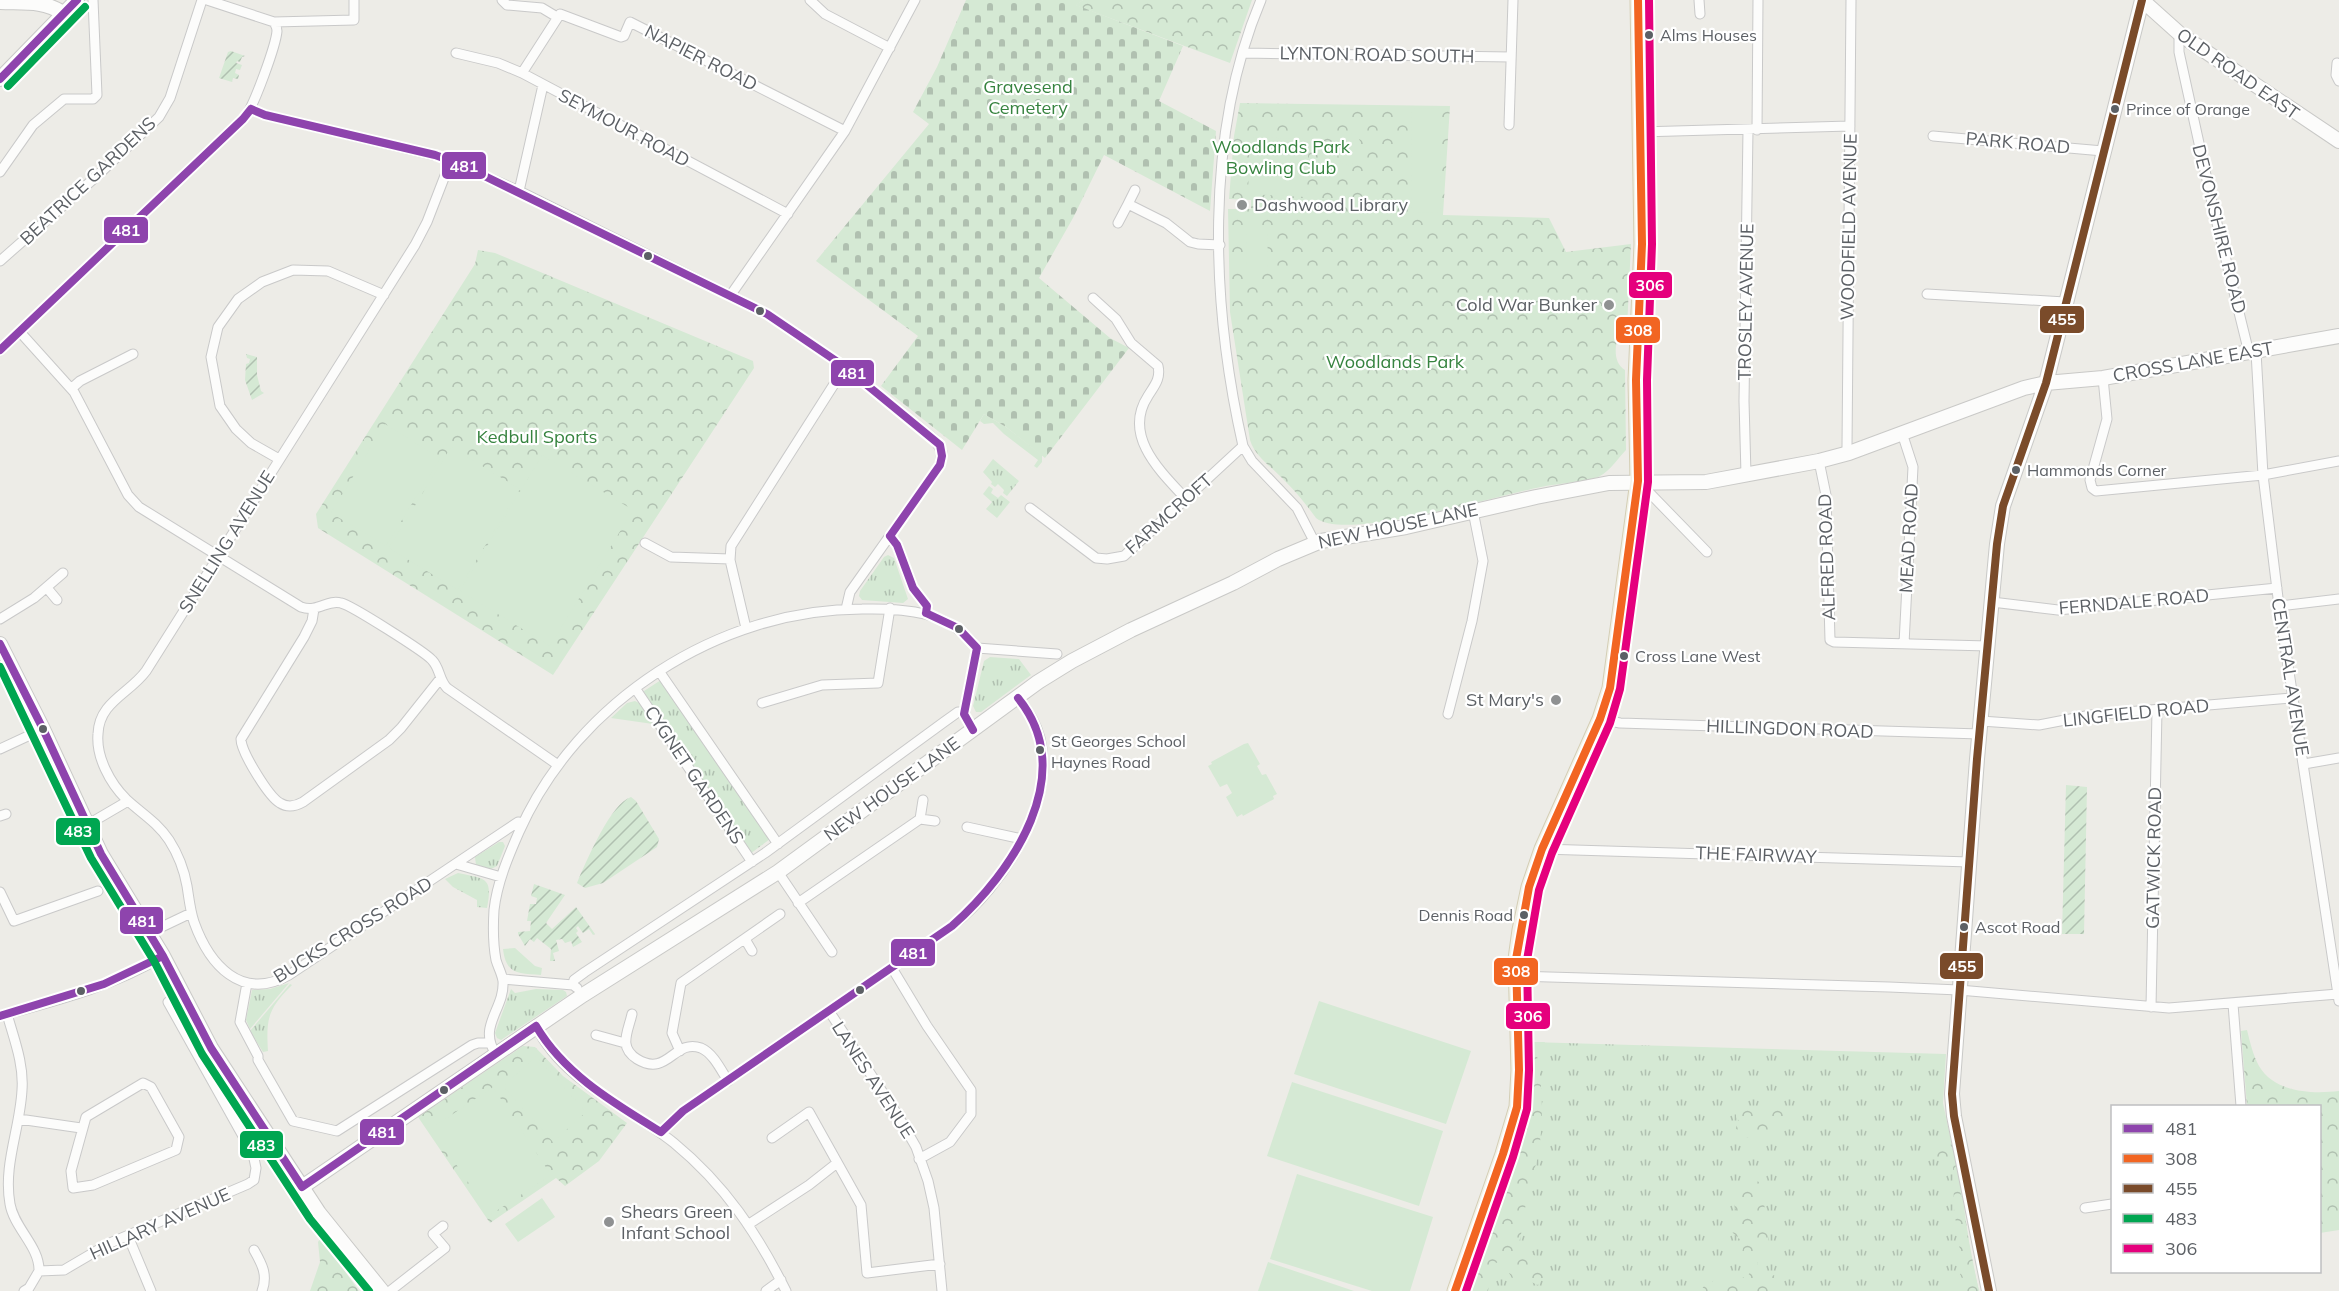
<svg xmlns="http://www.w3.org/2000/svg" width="2339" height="1291" font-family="Mulish,sans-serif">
	<defs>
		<pattern id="grass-tufts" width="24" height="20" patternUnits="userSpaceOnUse" patternTransform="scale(1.5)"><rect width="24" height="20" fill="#d5e9d4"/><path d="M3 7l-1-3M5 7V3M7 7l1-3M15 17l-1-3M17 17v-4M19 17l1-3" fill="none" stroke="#b0c0b0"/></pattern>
		<pattern id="forest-crowns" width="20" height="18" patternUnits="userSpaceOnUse" patternTransform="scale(1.5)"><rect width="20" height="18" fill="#d5e9d4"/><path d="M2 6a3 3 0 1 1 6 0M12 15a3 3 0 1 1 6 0" fill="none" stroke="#b0c0b0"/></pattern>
		<pattern id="cemetery-stones" width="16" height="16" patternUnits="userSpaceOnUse" patternTransform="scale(1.5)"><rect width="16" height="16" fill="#d5e9d4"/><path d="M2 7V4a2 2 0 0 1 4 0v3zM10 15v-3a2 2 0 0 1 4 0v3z" fill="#b0c0b0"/></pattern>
		<pattern id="garden-furrows" width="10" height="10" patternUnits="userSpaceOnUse" patternTransform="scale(1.5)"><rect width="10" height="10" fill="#d5e9d4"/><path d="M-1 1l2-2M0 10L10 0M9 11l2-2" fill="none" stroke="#b0c0b0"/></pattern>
	</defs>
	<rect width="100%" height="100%" fill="#edece7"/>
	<path fill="url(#grass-tufts)" d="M984 414 1006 427 1042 455V462L1037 468 1034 466 1038 460 1004 434 993 423 984 424 980 421Z
		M993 459 1019 481 1007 496 1003 493 1004 490 998 484 995 487 991 484 992 482 983 472Z
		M989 486 993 489 991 493 998 498 1001 495 1010 502 997 518 986 509 992 502 983 494Z
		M888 555 894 558 908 599 903 603 862 600 859 596 860 591 884 557Z
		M990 657 1019 659 1031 675 981 712H976L973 706 984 661Z
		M661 680 770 839 750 854 644 694V691Z
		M635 701 641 704 653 724 611 718 627 703Z
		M499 842H503L505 846 497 866 491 869 476 865 475 857Z
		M458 873C486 879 493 877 487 908L477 907V900L453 887 445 879Z
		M515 948 535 966 542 968 541 975C519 973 506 975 503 949Z
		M289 983 250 1029 246 1020 252 990 270 989Z
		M290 984 292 985C268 1009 266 1018 268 1051L263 1052 250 1031Z
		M511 989 515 993 536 989 563 990 566 992 567 996 501 1040 497 1038 495 1033Z
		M1530 1042 1946 1054 1943 1103 1962 1192 1970 1251 1979 1291H1465L1524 1129 1530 1105Z"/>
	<path fill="url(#forest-crowns)" d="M1083 0H1252L1230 63 1075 5Z
		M1240 103 1450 106 1443 215 1549 218 1566 252 1631 244 1627 329 1618 335C1615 347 1613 363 1625 370L1626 450C1619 457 1610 471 1600 476 1591 481 1554 484 1541 487 1500 495 1345 542 1316 518 1306 504 1296 492 1284 480 1273 468 1255 457 1250 440L1230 312 1228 209H1251V200L1229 199 1234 136Z
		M478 250 495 253 753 361 754 368 553 675 318 528 316 514 475 264Z
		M2247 1030C2250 1042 2253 1055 2259 1066 2275 1093 2312 1094 2339 1091V1230L2320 1233V1106H2247L2241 1031Z
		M1530 1042H1545L1544 1045 1536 1050C1543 1085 1544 1121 1538 1156 1536 1167 1531 1177 1529 1188 1527 1200 1524 1212 1522 1224 1521 1232 1522 1234 1519 1242L1522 1254 1534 1255 1537 1258 1535 1268 1548 1266 1551 1270V1276L1547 1282 1541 1280 1538 1285 1529 1281 1522 1283 1513 1280 1509 1273V1266L1498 1262 1492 1265 1488 1291H1465L1524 1129 1530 1105Z
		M523 1046 535 1047 563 1076 627 1123 599 1161 565 1186 556 1178 490 1223 418 1117Z
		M1736 1106H1787L1788 1109 1779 1132 1769 1129 1756 1137 1744 1138 1742 1133 1736 1129 1737 1122H1740L1736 1117Z
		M1948 1143 1952 1147C1962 1195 1968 1243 1979 1291H1962L1965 1285 1960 1274 1962 1265 1954 1209 1953 1164C1947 1159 1941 1161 1936 1157L1935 1151Z
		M1750 1179H1756L1762 1186 1769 1243 1765 1252 1759 1256 1757 1264 1759 1268 1764 1269 1767 1283 1773 1275 1777 1277V1286L1782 1291H1702L1703 1287 1713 1281 1714 1278 1719 1277 1723 1279C1731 1275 1734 1273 1742 1278L1748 1276 1751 1270 1742 1253 1744 1243 1733 1233 1728 1220 1736 1210C1729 1191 1731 1185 1750 1179Z
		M321 1237 324 1242 359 1291H310L320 1262 318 1242Z"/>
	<path fill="url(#cemetery-stones)" d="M966 0H1083L1076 5 1183 46 1159 101 1216 131 1210 211 1104 155 1073 218 1039 278 1110 338 1129 348 1045 458 1006 427 984 414 962 450 881 386 918 336 816 261 929 124 913 112 937 67Z"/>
	<path fill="url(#garden-furrows)" d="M231 51 245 56 242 57 240 62 237 61 236 63 242 65 240 70 236 69 235 73 239 75 238 79 233 78 232 82 219 78 228 52Z
		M246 354 257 357V375L261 391 264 393 252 400 245 380 246 364 249 363 250 359 247 358Z
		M2066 785 2087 787 2084 934H2062Z
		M631 797 636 801 659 839 657 847 603 883 585 888 577 883 579 878C588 858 611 803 631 797Z
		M534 884 565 895 546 923 552 929 576 907 595 934 593 935 589 929 583 933 578 926 576 928 578 931 576 933 582 942 573 947 571 941 565 943 562 939 556 940 559 951 553 953 555 961H550L551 949 537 938 534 942 530 939 525 946 518 934V932L530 931 531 921H527L530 904H536L537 898 531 896Z"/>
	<path fill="#d5e9d4" d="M1412 108 1441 109 1440 213 1411 212Z
		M1349 133 1357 135 1361 143 1358 161 1349 166 1341 163 1338 155 1340 139Z
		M1250 137 1309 139 1306 197 1248 194Z
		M1247 231 1268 232 1267 270H1246Z
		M385 424 440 458 386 546 331 513Z
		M451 447 520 489 458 590 389 548Z
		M542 455 633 510 550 646 460 591Z
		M1248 743 1260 764 1257 766 1262 775 1266 774 1277 794 1273 796 1274 799 1243 816 1242 814 1237 817 1226 797 1232 793 1227 784 1220 787 1208 766 1212 764 1211 762 1244 744Z
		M1319 1001 1471 1051 1446 1124 1294 1074Z
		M536 1056 586 1112 553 1142 503 1086Z
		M1292 1082 1443 1131 1419 1206 1267 1156Z
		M493 1087 551 1175 490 1215 432 1128Z
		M1297 1174 1433 1217 1410 1291H1372L1270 1259Z
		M542 1198 555 1217 518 1242 505 1224Z
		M1268 1262 1354 1291H1258Z"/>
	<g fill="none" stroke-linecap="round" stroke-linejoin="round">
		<defs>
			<path id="street" d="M207 0 274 22 354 20V0
				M502 0 507 5 542 8 557 17
				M810 0 825 14 890 48
				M1261 0C1204 135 1211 305 1243 446L1252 461 1297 508 1315 543
				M1699 0 1700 14
				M2181 35 2179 40V52L2213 207 2249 353
				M456 53 498 63 522 73 788 214
				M1243 53 1511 57
				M2337 63 2336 75 2339 81
				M522 73 560 14 621 37 624 36 630 22 845 131
				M251 109 265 115 441 157 519 191 767 314 845 367 935 440 942 452 940 465 850 592 846 609
				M1509 125 1513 0
				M1757 130 1758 0
				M1640 132 1850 126
				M1933 136 2103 151
				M451 160 427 222 415 245 146 671C129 694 99 702 98 734 96 757 110 783 126 799 141 813 157 822 169 840 178 854 184 869 187 886 189 898 190 910 194 922 209 964 241 1002 289 975L500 834 518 822 523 823
				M0 172 33 125 64 99H93L97 95 93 0
				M1135 190 1128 204 1166 223 1190 242 1198 244 1220 245
				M519 191 543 85
				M1118 223 1128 204
				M0 261 98 175 159 117 170 98 202 0
				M1927 294 2065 302
				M730 296 845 131 915 0
				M1093 298 1116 319 1131 343 1158 366C1161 379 1154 386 1148 396 1122 436 1161 472 1187 500
				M20 332 74 392 128 495 139 507 301 607C318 613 327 599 341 603 351 605 425 652 432 660 440 668 439 680 447 688L558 765
				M0 350 245 117C254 106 276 45 277 31 277 27 276 26 274 22
				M2256 352 2263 475 2279 606 2339 1001
				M2103 378 2107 419 2090 480 2092 488 2096 491 2263 475 2339 461
				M72 388 80 381 133 354
				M1902 433 1913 467 1904 644
				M1849 453 1847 447 1851 0
				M279 459 251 443 236 429 220 406 211 357 218 327 238 299 262 282 293 270 328 271 384 295
				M1819 461 1826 495 1830 640 1834 642 1988 646
				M1746 475 1744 401 1748 130
				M1638 481 1707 552
				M1030 508 1096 558 1107 559 1124 556 1243 446
				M890 536 897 545 913 588 927 606 926 613
				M645 543 671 557 730 559
				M47 588 57 600
				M1992 602 2058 610 2277 588
				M2279 606 2339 599
				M314 609 312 621 304 637 241 739C241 752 269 797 280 803 288 808 296 806 303 802L389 740 401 728 440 679
				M0 619 34 598 63 573
				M746 628 730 560 731 546 845 367
				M977 648 1057 654
				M659 671 778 844
				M635 688 752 862
				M762 703 822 685 878 683 890 608
				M1448 714 1472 621 1483 561 1473 511
				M1600 719 1620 723 1980 734
				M1981 721 2039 725 2091 715 2292 698
				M0 749 43 729
				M2304 764 2339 758
				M0 816 6 814
				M920 819 935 821
				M87 825 128 801
				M967 827 1022 839
				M1542 849 1970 862
				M456 864 501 877
				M778 872 832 952
				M0 892 14 921 98 891
				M798 903 920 819 923 800
				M149 933 191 913
				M745 939 752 951
				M892 968 927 1026 971 1090V1114L950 1142 919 1159
				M1516 976 1889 987 1959 990 2169 1008 2338 994
				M503 979 573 985 577 988
				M247 983 240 1022 258 1056V1060L293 1121 337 1131 472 1045 478 1043H489
				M573 985 574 980 585 972 765 853 944 722 958 712H965
				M2233 1004 2241 1106
				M2151 1007 2157 710
				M829 1011 897 1114 916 1147 928 1181 934 1208 942 1291
				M7 1014C14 1039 24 1064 22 1090 20 1129 3 1165 10 1204 14 1228 40 1247 39 1271
				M632 1014C628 1032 618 1047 637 1059 668 1078 674 1038 701 1048 713 1053 721 1070 728 1081
				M0 1016C55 1001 114 986 163 956
				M536 1026C563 1082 628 1106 674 1143 725 1185 757 1233 786 1291
				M596 1035 625 1043
				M680 1051 672 1033 681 983 780 914
				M496 1054C477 1026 505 1009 503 981 502 974 498 967 496 960 493 944 493 926 494 910 497 883 508 857 519 832 577 701 719 609 862 609 906 608 949 611 977 648L964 714 973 730
				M143 1083 151 1087 179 1137 176 1150 93 1185 73 1188 71 1171 86 1117Z
				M19 1119 81 1128
				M661 1132 683 1111 952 926C1002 887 1056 804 1040 738 1036 722 1028 710 1018 698
				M772 1138 809 1112 861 1205 867 1273 940 1264
				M2085 1208 2112 1204
				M749 1224 809 1185 837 1163
				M128 1236 151 1291
				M254 1250C262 1264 268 1275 262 1291
				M39 1271 64 1270 110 1243 248 1184 254 1180 256 1168 253 1154 168 1002
				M24 1291 29 1288 39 1271
				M390 1291 445 1248 433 1234 443 1226
				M766 1291 781 1280"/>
			<path id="secondary" d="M2142 0 2181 35 2339 141
				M0 2C24 3 43 0 63 13
				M0 79 77 0
				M0 644 43 729 101 854 163 956 211 1048 319 1213 382 1291
				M302 1187 583 995 778 872 1038 682 1072 661 1131 630 1233 583 1278 559 1321 541 1406 527 1536 497 1609 483 1706 482 1819 461 1849 453 2024 388 2046 383 2103 378 2339 336
				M1989 1291 1954 1116 1952 1094 1977 759 1997 544 2003 506 2046 383 2142 0"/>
			<path id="primary" d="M1455 1291 1503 1154 1517 1107 1519 1070 1516 959 1520 930 1529 887 1542 849 1600 719 1610 688 1638 481 1636 380 1642 244 1638 0"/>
		</defs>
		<use href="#street" stroke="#c9c9c9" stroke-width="11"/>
		<use href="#secondary" stroke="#c9c9c7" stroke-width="16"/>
		<use href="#primary" stroke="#d4ceb5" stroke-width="17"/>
		<use href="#street" stroke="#fcfcfb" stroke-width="9"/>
		<use href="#secondary" stroke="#fcfcfb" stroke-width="14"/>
		<use href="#primary" stroke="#f3f2e8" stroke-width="15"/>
		<defs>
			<path id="bus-1" d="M0 79 77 0
				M251 109 265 115 435 155 460 164 767 314 845 367 940 445 942 456 940 465 890 536
				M0 350 243 119 251 109
				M890 536 897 545 913 588 927 606 926 613
				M926 613 958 628 977 648 964 714 973 730
				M0 644 43 729 101 854 163 956 211 1048 302 1187
				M0 1016 104 984 163 956
				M536 1026C565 1075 614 1103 661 1132
				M661 1132 683 1111 952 926C1012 873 1080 774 1018 698
				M302 1187 536 1026"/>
			<path id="bus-2" d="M1455 1291 1503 1154 1517 1107 1519 1070 1516 959 1529 887 1542 849 1600 719 1610 688 1638 481 1636 380 1642 244 1638 0"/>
			<path id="bus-3" d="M1989 1291 1954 1116 1952 1094 1977 759 1997 544 2003 506 2046 383 2142 0"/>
			<path id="bus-4" d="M8 86 85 7
				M0 667 91 858 154 961 202 1054 310 1219 369 1291"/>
			<path id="bus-5" d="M1466 1291 1513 1157 1527 1109 1529 1070 1527 960 1539 890 1552 853 1610 723 1620 689 1648 482 1647 380 1652 244 1649 0"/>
		</defs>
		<use href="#bus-1" stroke="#fff" stroke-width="12"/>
		<use href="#bus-2" stroke="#fff" stroke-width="12"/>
		<use href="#bus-3" stroke="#fff" stroke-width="12"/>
		<use href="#bus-4" stroke="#fff" stroke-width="12"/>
		<use href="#bus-5" stroke="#fff" stroke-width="12"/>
		<use href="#bus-1" stroke="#8e44ad" stroke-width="8"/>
		<use href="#bus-2" stroke="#f26522" stroke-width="8"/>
		<use href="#bus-3" stroke="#7a4b2a" stroke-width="8"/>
		<use href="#bus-4" stroke="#00a651" stroke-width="8"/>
		<use href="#bus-5" stroke="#e5007d" stroke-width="8"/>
	</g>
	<g fill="#5c6065" stroke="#fff" stroke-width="2">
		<circle cx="1649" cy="35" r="5"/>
		<circle cx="2115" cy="109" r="5"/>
		<circle cx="648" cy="256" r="5"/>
		<circle cx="760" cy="311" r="5"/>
		<circle cx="2016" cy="470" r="5"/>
		<circle cx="959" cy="629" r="5"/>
		<circle cx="1624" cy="656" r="5"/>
		<circle cx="43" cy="729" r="5"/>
		<circle cx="1040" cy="750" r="5"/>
		<circle cx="1524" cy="915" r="5"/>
		<circle cx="1964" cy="927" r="5"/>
		<circle cx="860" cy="990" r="5"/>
		<circle cx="81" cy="991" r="5"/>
		<circle cx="444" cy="1090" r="5"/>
	</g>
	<g fill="#8f9192" stroke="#fff" stroke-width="2">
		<circle cx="1242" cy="205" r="6"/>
		<circle cx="1609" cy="305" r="6"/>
		<circle cx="1556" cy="700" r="6"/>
		<circle cx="609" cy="1222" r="6"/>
	</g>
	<g text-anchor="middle" stroke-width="4.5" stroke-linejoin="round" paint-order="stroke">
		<g font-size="16" fill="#5c6065" stroke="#fff" text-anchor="start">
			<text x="1660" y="41">Alms Houses</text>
			<text x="2126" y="115">Prince of Orange</text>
			<text x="2027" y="476">Hammonds Corner</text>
			<text x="1635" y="662">Cross Lane West</text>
			<text x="1051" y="747">St Georges School<tspan x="1051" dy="21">Haynes Road</tspan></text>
			<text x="1513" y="921" text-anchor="end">Dennis Road</text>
			<text x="1975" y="933">Ascot Road</text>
		</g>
		<g font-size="18" fill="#5c6065" stroke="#fff">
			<text transform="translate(1377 55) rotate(1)" y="6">LYNTON ROAD SOUTH</text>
			<text transform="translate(701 58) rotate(27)" y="6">NAPIER ROAD</text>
			<text transform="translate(2238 74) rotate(35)" y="6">OLD ROAD EAST</text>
			<text transform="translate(624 128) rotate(28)" y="6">SEYMOUR ROAD</text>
			<text transform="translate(2018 143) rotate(5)" y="6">PARK ROAD</text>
			<text transform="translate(88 181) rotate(-43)" y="6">BEATRICE GARDENS</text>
			<text transform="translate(1849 227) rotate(-89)" y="6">WOODFIELD AVENUE</text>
			<text transform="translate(2219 229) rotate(76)" y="6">DEVONSHIRE ROAD</text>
			<text transform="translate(1746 302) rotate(-89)" y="6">TROSLEY AVENUE</text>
			<text transform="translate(2193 362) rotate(-10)" y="6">CROSS LANE EAST</text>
			<text transform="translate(1169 514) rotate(-42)" y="6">FARMCROFT</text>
			<text transform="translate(1398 526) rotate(-12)" y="6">NEW HOUSE LANE</text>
			<text transform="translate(1909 538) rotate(-87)" y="6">MEAD ROAD</text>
			<text transform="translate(227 542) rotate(-58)" y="6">SNELLING AVENUE</text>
			<text transform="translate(1827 557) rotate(-92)" y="6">ALFRED ROAD</text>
			<text transform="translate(2134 602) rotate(-5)" y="6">FERNDALE ROAD</text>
			<text transform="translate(2290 677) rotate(81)" y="6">CENTRAL AVENUE</text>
			<text transform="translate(2136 713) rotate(-6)" y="6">LINGFIELD ROAD</text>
			<text transform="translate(1790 729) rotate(2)" y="6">HILLINGDON ROAD</text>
			<text transform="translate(694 775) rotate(56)" y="6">CYGNET GARDENS</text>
			<text transform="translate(892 789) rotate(-36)" y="6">NEW HOUSE LANE</text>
			<text transform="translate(1756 855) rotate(2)" y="6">THE FAIRWAY</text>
			<text transform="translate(2154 858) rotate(-89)" y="6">GATWICK ROAD</text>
			<text transform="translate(353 930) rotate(-32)" y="6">BUCKS CROSS ROAD</text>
			<text transform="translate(873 1080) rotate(57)" y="6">LANES AVENUE</text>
			<text transform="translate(160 1224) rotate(-24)" y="6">HILLARY AVENUE</text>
		</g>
		<g font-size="18" fill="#36833f" stroke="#fff">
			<text x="1028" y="93">Gravesend<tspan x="1028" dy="21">Cemetery</tspan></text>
			<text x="1281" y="153">Woodlands Park<tspan x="1281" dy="21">Bowling Club</tspan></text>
			<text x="1395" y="368">Woodlands Park</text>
			<text x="537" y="443">Kedbull Sports</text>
		</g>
		<g font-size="18" fill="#5c6065" stroke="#fff" text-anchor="start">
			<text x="1254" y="211">Dashwood Library</text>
			<text x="1597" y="311" text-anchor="end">Cold War Bunker</text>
			<text x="1544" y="706" text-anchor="end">St Mary's</text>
			<text x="621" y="1218">Shears Green<tspan x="621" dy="21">Infant School</tspan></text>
		</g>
	</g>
	<g stroke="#fff" stroke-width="2">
		<rect x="441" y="151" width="46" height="29" rx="6" fill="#8e44ad"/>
		<rect x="103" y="216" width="46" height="28" rx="6" fill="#8e44ad"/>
		<rect x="1628" y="271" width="45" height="28" rx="6" fill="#e5007d"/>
		<rect x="2039" y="305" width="46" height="29" rx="6" fill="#7a4b2a"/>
		<rect x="1615" y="316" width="46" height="28" rx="6" fill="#f26522"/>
		<rect x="830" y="359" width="45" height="28" rx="6" fill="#8e44ad"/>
		<rect x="55" y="817" width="46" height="29" rx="6" fill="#00a651"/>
		<rect x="119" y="906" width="45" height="29" rx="6" fill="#8e44ad"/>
		<rect x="890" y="938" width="46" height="29" rx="6" fill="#8e44ad"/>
		<rect x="1939" y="952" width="45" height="28" rx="6" fill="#7a4b2a"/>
		<rect x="1493" y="957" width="46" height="29" rx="6" fill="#f26522"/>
		<rect x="1505" y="1002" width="46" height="28" rx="6" fill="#e5007d"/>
		<rect x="359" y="1118" width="46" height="28" rx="6" fill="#8e44ad"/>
		<rect x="239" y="1130" width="45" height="29" rx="6" fill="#00a651"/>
	</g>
	<g font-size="16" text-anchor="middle" font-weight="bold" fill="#fff">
		<text x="464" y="172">481</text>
		<text x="126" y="236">481</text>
		<text x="1650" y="291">306</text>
		<text x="2062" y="325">455</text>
		<text x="1638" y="336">308</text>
		<text x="852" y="379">481</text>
		<text x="78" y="837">483</text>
		<text x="142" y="927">481</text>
		<text x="913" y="959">481</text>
		<text x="1962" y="972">455</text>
		<text x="1516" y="977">308</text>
		<text x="1528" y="1022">306</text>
		<text x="382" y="1138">481</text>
		<text x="261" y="1151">483</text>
	</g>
	<rect x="2111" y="1105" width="210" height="168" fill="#ffffff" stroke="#bebfc1" stroke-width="1.5"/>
	<rect x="2123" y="1124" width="30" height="9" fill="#8e44ad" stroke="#bebfc1" stroke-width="1.5"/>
	<text x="2165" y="1135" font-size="18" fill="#5c6065">481</text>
	<rect x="2123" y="1154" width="30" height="9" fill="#f26522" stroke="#bebfc1" stroke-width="1.5"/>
	<text x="2165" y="1165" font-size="18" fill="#5c6065">308</text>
	<rect x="2123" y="1184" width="30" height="9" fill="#7a4b2a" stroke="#bebfc1" stroke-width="1.5"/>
	<text x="2165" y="1195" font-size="18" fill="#5c6065">455</text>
	<rect x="2123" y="1214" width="30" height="9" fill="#00a651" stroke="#bebfc1" stroke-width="1.5"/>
	<text x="2165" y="1225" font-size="18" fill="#5c6065">483</text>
	<rect x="2123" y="1244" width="30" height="9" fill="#e5007d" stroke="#bebfc1" stroke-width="1.5"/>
	<text x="2165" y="1255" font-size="18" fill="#5c6065">306</text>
</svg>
